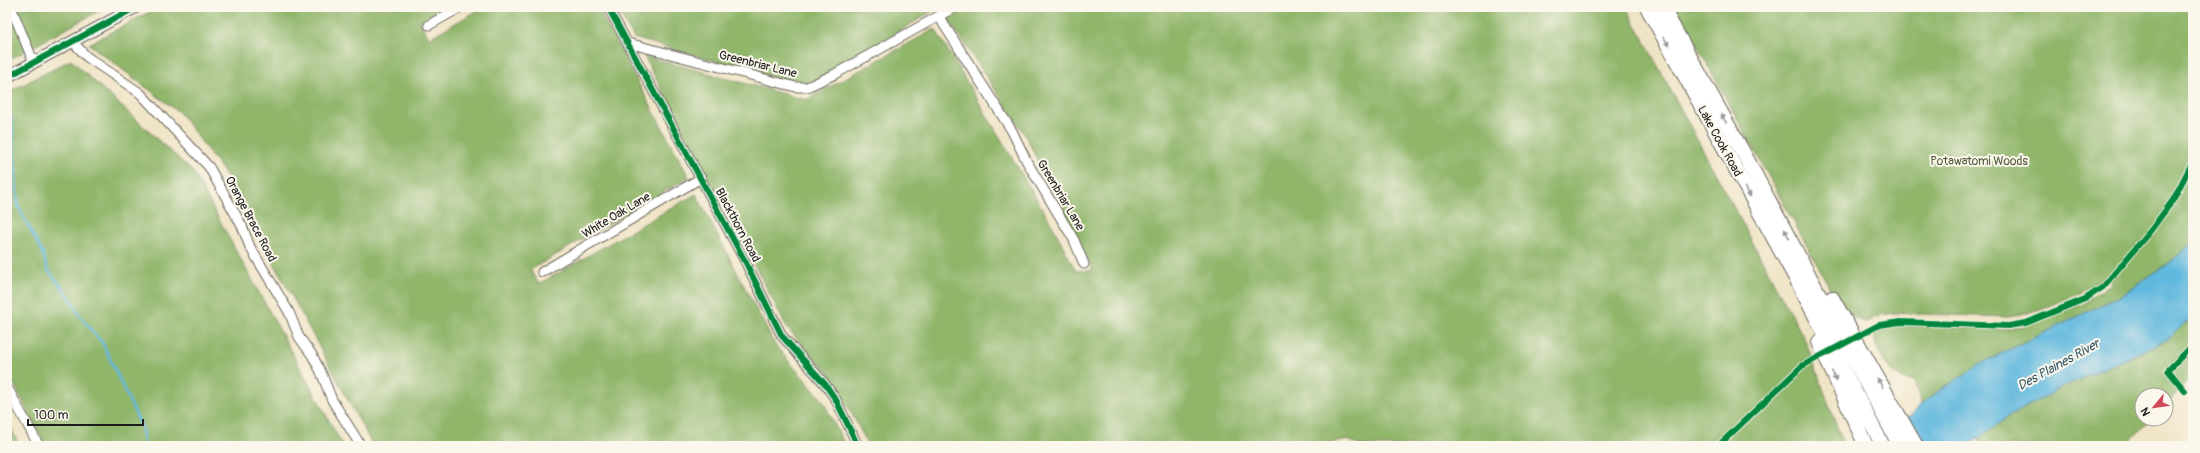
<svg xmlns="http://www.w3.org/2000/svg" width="2200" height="453" font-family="Pangolin,sans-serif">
	<rect width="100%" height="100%" fill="#fbf7ec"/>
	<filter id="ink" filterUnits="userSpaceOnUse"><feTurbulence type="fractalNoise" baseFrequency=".025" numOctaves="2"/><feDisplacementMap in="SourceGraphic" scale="8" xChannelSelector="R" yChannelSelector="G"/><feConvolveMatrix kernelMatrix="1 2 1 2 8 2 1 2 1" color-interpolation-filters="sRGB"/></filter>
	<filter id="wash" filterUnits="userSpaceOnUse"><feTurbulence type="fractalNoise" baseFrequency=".012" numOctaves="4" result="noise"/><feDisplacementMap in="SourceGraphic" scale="16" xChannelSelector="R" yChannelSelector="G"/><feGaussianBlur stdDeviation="0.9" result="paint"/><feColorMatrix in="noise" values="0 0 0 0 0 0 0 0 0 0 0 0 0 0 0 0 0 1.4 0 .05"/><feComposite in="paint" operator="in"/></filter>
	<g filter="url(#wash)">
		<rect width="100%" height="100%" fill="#f0e4c6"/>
		<path fill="#90b66b" stroke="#566944" d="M7 7H106L7 61Z
			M159 7H445L419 21 429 38 484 7H597L689 177 530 270 539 284 696 194 775 345 823 401 845 446H373L227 176 180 113 89 44Z
			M616 7H939L807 87 634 38Z
			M970 7H1626L1806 342 1844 446H1361L1348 440 1315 446H869L831 375 788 329 644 56 806 100 935 29 1051 223 1076 271 1093 270 1024 133 948 19Z
			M1676 7H2193V243L2169 263 2120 296 1986 361 1930 397 1922 405 1914 382C1888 378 1881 357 1872 335L1897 325 1999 329 2023 326 2082 304 2112 283 2106 276C2078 295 2042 312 2008 317L1894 313 1881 315 1866 322 1855 318 1836 299Z
			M71 60 193 172 343 446H45L7 370V93Z
			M2193 315V376L2166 404V395H2142V419H2151L2124 446H1982L1978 437 2007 417 2071 383 2169 339Z
			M7 421 20 446H7Z"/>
		<path fill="#61b8de" stroke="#3e6a7d" d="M2193 243V315L2169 339 2071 383 2007 417 1971 444 1972 446H1860L1911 415 1929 397 1986 361 2120 296 2169 263Z"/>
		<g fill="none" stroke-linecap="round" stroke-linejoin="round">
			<path stroke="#61b8de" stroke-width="2.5" d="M7 21V39
				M7 107 12 120 18 206 42 252 48 270 69 296 80 316 103 344 141 426 145 446"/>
		</g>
	</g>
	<g filter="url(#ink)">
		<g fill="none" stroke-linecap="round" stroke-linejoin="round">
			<defs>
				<path id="minor" d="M11 7 34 63
					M608 7 746 263 782 336 825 384 836 400 858 446
					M939 17 1012 131 1027 162 1074 240 1084 264
					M429 25 461 7
					M72 41 87 57 140 93 209 167 242 226 250 247 289 312 299 337 312 355 321 372 332 400 361 446
					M628 43 796 87H807L835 74 955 7
					M542 272 701 178
					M7 387 39 446"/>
				<path id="tertiary" d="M7 77 136 7"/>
				<path id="primary" d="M1647 7 1794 275 1883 446
					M1662 7 1744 154 1900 446
					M1832 298 1916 446
					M1819 342 1866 446"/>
			</defs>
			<use href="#minor" stroke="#666258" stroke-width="11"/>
			<use href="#tertiary" stroke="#666258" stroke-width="13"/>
			<use href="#primary" stroke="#666258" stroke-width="16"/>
			<use href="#minor" stroke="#fff" stroke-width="9"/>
			<use href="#tertiary" stroke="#fff" stroke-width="11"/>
			<use href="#primary" stroke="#fff" stroke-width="14"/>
			<defs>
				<path id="cycleway" d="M608 7 746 263 782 336 825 384 836 400 858 446
					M7 77 136 7
					M2185 391 2168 370 2193 345
					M1718 446 1802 366 1879 325 1901 322 2008 326 2026 323 2085 299 2103 287 2151 230 2173 200 2193 161"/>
			</defs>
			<use href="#cycleway" stroke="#fbf7ec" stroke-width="8"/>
			<use href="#cycleway" stroke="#00873e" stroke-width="6"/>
		</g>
		<defs><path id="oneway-solid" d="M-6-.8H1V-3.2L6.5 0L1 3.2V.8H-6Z"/></defs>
		<g fill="#999">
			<use href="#oneway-solid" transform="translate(1666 41) rotate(61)"/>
			<use href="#oneway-solid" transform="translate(1724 119) rotate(-119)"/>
			<use href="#oneway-solid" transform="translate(1748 192) rotate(61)"/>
			<use href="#oneway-solid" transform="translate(1787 234) rotate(-118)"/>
			<use href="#oneway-solid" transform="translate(1834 376) rotate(66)"/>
			<use href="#oneway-solid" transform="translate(1880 383) rotate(-120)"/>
		</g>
	</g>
	<g text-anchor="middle" stroke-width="4" stroke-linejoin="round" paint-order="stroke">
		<g font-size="12" fill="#1c1c1c" stroke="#fbf7ec">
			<text transform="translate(758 64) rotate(14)" y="4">Greenbriar Lane</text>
			<text transform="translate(1720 141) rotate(61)" y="4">Lake Cook Road</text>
			<text transform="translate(1061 195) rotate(59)" y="4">Greenbriar Lane</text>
			<text transform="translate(616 215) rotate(-31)" y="4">White Oak Lane</text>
			<text transform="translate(251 219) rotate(62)" y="4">Orange Brace Road</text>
			<text transform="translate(738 225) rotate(62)" y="4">Blackthorn Road</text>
		</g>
		<g font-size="12" fill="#525c3d" stroke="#fbf7ec">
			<text x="1979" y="165">Potawatomi Woods</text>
		</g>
		<g font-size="13" font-style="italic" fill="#385a6a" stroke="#fbf7ec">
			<text transform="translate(2058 364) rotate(-29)" y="5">Des Plaines River</text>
		</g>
	</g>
	<rect width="2200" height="453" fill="none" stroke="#fbf7ec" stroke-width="24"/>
	<g transform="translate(2154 407) rotate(241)"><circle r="19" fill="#fbf7ec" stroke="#a29f99"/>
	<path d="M0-3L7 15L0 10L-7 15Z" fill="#d1495b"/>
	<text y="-6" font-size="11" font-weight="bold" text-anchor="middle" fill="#1c1c1c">N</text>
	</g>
	<path d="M28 419v6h115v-6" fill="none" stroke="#1c1c1c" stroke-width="2"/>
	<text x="34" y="419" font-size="12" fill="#1c1c1c" stroke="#fbf7ec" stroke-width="3" paint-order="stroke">100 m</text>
</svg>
